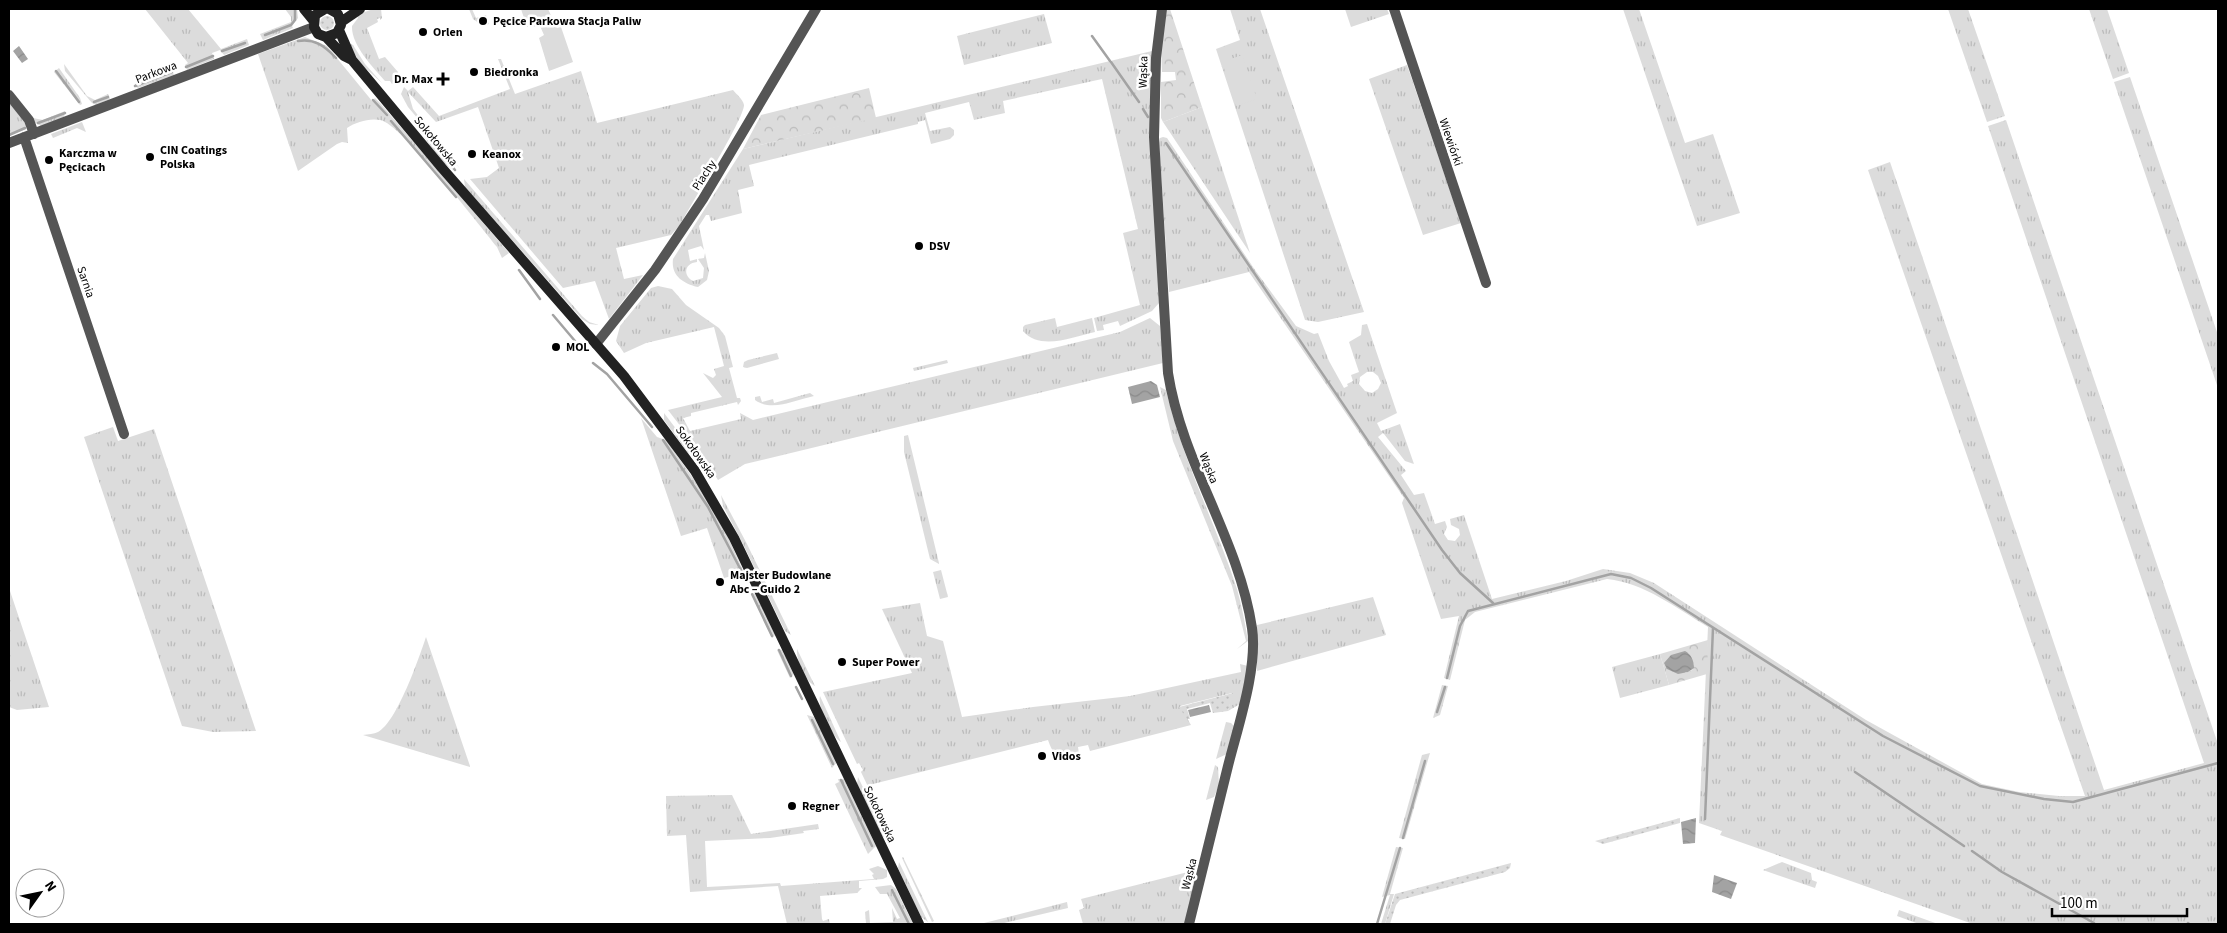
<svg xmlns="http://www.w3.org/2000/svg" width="2227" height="933" font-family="'Source Sans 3',sans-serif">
	<defs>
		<pattern id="grass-tufts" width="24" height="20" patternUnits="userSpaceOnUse" patternTransform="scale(1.25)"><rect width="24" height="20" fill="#dcdcdc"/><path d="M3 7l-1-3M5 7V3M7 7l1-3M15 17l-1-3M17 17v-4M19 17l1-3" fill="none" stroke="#bbb"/></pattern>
		<pattern id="forest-crowns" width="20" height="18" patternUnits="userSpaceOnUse" patternTransform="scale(1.25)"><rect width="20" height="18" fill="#dcdcdc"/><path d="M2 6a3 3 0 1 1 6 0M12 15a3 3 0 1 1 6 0" fill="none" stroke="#bbb"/></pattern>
		<pattern id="garden-dots" width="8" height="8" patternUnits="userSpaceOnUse" patternTransform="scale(1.25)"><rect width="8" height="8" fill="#dcdcdc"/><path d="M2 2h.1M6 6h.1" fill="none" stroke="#bbb" stroke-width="1.8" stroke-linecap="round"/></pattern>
		<pattern id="water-waves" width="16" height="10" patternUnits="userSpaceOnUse" patternTransform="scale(1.25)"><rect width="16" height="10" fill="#a3a3a3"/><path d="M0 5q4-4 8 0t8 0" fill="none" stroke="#8b8b8b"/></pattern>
	</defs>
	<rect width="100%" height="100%" fill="#fff"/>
	<path fill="url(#grass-tufts)" fill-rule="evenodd" d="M145 9H188L221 49 247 39 249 45 224 55 220 50 212 53 214 59 187 70 185 65 188 63Z
		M285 9H297L298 18 292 26 293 28 263 40 260 34 291 22V17Z
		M373 9H381L382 18 380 20V18L377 19 378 22 367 28 379 59 385 57 398 72V74H395L398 75 397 81 392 84 390 81H385C373 67 351 45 352 26L358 18 357 15Z
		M469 9H472L476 18 486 15 489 24 483 26 473 19Z
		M1230 9H1260L1364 312 1318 322 1305 320 1216 49 1240 40Z
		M1345 9H1387L1389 14 1351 27Z
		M1623 9H1639L1685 143 1713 134 1740 213 1697 226Z
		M1948 9H1968L2005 116 1987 122Z
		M2089 9H2107L2129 73 2113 79Z
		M1044 14 1052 43 964 65 957 36Z
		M305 37 327 46 368 96 372 101 375 98 380 103 509 253 502 258 497 247C479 225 401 123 380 120 369 118 356 122 347 128L348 143 342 142 337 144 298 171 258 54Z
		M351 44 353 45 365 64 382 83 362 65 349 46Z
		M1152 51 1159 303 1152 311 1120 326 1118 321 1103 325 1104 330 1097 331 1094 318 1140 305 1123 233 1138 229 1102 79 1003 101 1005 113 974 120 969 102 925 113 930 131 950 127 954 130V135L950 139 931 144 925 120 918 122V124L749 165 754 186 738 190 742 213 711 221 709 215H706L699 226 704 250 701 246 688 250 690 261 697 259V262C685 263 682 275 693 281L703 278 704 268 698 259 704 258 705 253 709 271 707 280 698 287C682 283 671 275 673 259L743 149Z
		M498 59H501L515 94 581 71 597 123 733 90C736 94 743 99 744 105 745 117 689 208 680 225L671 235 616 248 624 279 643 275 609 319 595 281 563 288 470 179 487 177 499 168 478 107 436 122 408 92 413 109 461 170 408 107 401 94 404 87 408 91 413 87 439 116 510 89Z
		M64 64 87 96 95 100 108 94 110 99 96 105 92 103 65 71Z
		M1407 65 1461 223 1423 235 1369 79Z
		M59 68 80 98 82 104 80 105 54 72Z
		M172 70 174 75 138 88 136 87 135 84Z
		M2130 77 2218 335V388L2114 82Z
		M9 103 26 122V129L9 136Z
		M1202 107 1250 253 1163 122Z
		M65 111 64 117 41 126 32 121 33 118 43 120Z
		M2006 120 2218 744V924H1973L1720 835 1722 831 1699 823 1708 627C1676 608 1645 583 1607 579L1475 612 1465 620 1450 680 1444 678 1459 616 1441 619 1402 503 1404 498 1249 272 1169 292 1159 143 1160 138 1163 137 1167 138 1255 270 1296 326 1314 334 1318 333 1329 361 1344 388 1348 386 1347 384 1353 381 1351 375 1359 372 1349 342 1361 335 1362 325 1367 324 1397 413 1377 423 1381 431 1400 424 1414 464 1405 461 1384 434 1383 433 1378 437 1406 471 1401 475 1414 495 1424 493 1435 524 1445 521 1447 527 1444 534 1448 540 1455 541 1460 535 1459 529 1451 525 1450 519 1464 515 1492 599 1566 581 1603 569 1630 573 1654 583 1866 720 1982 784 2019 792 2059 796H2085L1868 170 1890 162 2104 790 2204 763 1988 126ZM1367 372H1373L1378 376 1381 383 1378 389 1372 393 1365 391 1359 384 1360 377Z
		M82 122 86 132 77 128 53 138 51 134Z
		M420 129 456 170C443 169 426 140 420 129Z
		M464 179 582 316 589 322 599 325 590 324 582 319 465 187Z
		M658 286 672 289 686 305 719 328 725 336 733 367 729 368 737 398H740L741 401 738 405 737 402 691 413V416L683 418 690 431 741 419 740 413 753 420 1120 332 1150 318 1160 326 1163 363 745 464 718 480 701 453 668 410 722 397 703 373 713 378 716 375 714 369 724 366 714 327 646 343 624 353 616 341 620 326 651 288Z
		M1055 318 1057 327 1092 318 1095 332C1073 337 1040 351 1023 331V327L1025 325Z
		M777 353 779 359 747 368 743 367 744 362 748 360Z
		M947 360 948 363 914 371 913 368Z
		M1160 387 1166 390C1182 459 1215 522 1237 589 1242 606 1245 624 1248 641L1237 649 1246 641 1232 586 1173 441Z
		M810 393 814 396C796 400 771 412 755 400V397L760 396 762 402 773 399 774 403Z
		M664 413 696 455 689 454 664 420Z
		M641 418 657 437 666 440 702 491 729 539 745 575 741 577 740 574 724 578 707 528 681 536Z
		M113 427 118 441 154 429 256 731 213 732 182 726 84 437Z
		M908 435 939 563V564L930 559 904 452V436Z
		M721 495 747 544 791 635 785 631 742 542 723 506Z
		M941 570 948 597 940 599 933 572Z
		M9 588 49 707 17 710 9 707Z
		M752 593 756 594 775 635 772 638Z
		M1373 597 1386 635 1257 671V625Z
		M920 603 927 636 943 641 962 717 1033 707 1130 696 1241 672 1240 664 1248 666 1240 704 1228 711 1232 693 1180 706 1191 725 1090 751 1088 745 1078 747 1079 754C1059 759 1055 760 1048 740L869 785 893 839 861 772 863 770 859 763 857 764 823 692 912 673 882 609Z
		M426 637 470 766V767L363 735C368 734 374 734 378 732 397 722 419 658 426 637Z
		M779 649 782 650 794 674 790 678 777 650Z
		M797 649 815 686C805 681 796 660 797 649Z
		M1660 654 1669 685 1620 698 1612 667Z
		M1442 685 1448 686 1440 715 1433 718Z
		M820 696 841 742C832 737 817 706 820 696Z
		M807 715 814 717 837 762 832 768Z
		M1226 722 1231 723 1234 726 1227 754 1216 759Z
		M1430 753 1405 839 1399 838 1422 755Z
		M1215 765 1218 767 1219 785 1214 797 1206 800Z
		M858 777 888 839 882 836 857 784Z
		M838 779H844L876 846 868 854 835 784 839 782Z
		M732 795 751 834 818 824 819 829 803 831 804 833 770 838 705 841 707 887 780 883 781 886 874 879 872 875 874 874 869 869 878 866 887 870V877L883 879 859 881V888H862L857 893 820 896 822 919 823 921 829 919 830 924H787L778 886 690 892 686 835 667 836 666 796Z
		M1396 847 1403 848 1390 894H1394L1385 924H1381L1390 895 1382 897Z
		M903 857 934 921 932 922 902 858Z
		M899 862 928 922 921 917 898 868Z
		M1782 862 1811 873 1812 880 1817 882 1815 888 1763 870Z
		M1189 868 1196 876 1185 924H1083L1079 910 1084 908 1081 899 1188 872Z
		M891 885 896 889 913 924H855L866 923 865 912 869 910 870 923 893 922 892 908 897 919 900 918 887 894H880L875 887Z
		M1067 902 1068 908 1000 924H980Z
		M1899 910 1938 924H1919L1897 916Z"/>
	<path fill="url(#forest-crowns)" fill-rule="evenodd" d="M1166 9H1170L1202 107 1163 122 1161 118V82L1176 80 1175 72H1162L1161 50Z
		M869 88 876 118 743 149 761 115Z
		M1708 640 1707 674 1669 685 1660 654ZM1688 653 1694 665 1692 670 1685 673Z"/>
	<path fill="#dcdcdc" d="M521 9H548L557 28 561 27 573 62 549 71 539 38 544 35 540 26 527 27Z
		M1242 55 1257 99 1236 106 1222 62Z"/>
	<path fill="url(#garden-dots)" d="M320 23a7 7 0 1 1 14 0a7 7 0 1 1-14 0Z
		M1233 693 1228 711 1213 713 1210 703 1187 709 1190 719H1187L1179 707Z
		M1680 818V823L1603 844 1595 841Z
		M1511 863 1510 868 1505 872 1400 900 1396 905 1390 924H1385L1395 894Z"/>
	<path fill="url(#water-waves)" d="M19 46 28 59 22 63 13 51Z
		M1151 381 1157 385 1160 397 1132 404 1128 387Z
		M1685 651C1691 654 1694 661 1694 668L1688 672 1678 674 1667 669 1664 663 1671 655Z
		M1209 705 1211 712 1190 717 1188 710Z
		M1696 818 1695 843 1683 844 1681 822Z
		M1714 875 1737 883 1731 899 1712 892Z"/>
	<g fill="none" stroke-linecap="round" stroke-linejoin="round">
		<path stroke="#a3a3a3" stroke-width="2.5" d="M295 20V9
			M265 35 291 25 295 20
			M1092 36 1110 61
			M298 41C314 38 325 46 336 58
			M222 51 245 43
			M1111 62 1139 102
			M186 67 213 56
			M56 71 79 102
			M135 86 172 72
			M373 100 387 115
			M94 102 108 97
			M1143 109 1148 117
			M391 121 456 197
			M38 123 65 113
			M9 135 25 128
			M428 137 455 170
			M1166 143 1442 550 1460 573 1493 603
			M519 270 540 299
			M553 315 575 341
			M593 363 607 374 652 427
			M663 440 708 507 744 576
			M752 594 772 636
			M779 650 791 676
			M1447 678 1460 626 1468 611 1611 574 1631 578 1651 588 1883 736 1980 786 2044 799 2073 802 2218 763
			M796 687 802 699
			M1437 712 1445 687
			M812 720 833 764
			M1855 772 1964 846
			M841 780 872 846
			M1705 819 1713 628
			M1403 838 1425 761
			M1972 851 2002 872 2094 923
			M892 890 909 924
			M2188 923 2189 924
			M1377 924 1400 848"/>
		<path stroke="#555" stroke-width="10" d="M1162 9 1156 58 1154 137 1168 373C1182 463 1239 540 1252 628 1258 668 1238 726 1228 766 1215 818 1202 871 1189 924
			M1394 9 1486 283
			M9 95 29 120 34 134
			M24 137 124 434
			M9 143 314 27
			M596 344 655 270 703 199 816 9"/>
		<path stroke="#222" stroke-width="10" d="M304 9 313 20
			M325 9 315 15 314 27 318 34 326 37 337 33 341 25 338 14 329 9
			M341 22 360 9
			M339 30 352 60 442 168 624 376 695 471 734 538 919 924
			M326 37 344 56 352 60"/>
	</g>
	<g fill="#000" stroke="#fff" stroke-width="2">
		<circle cx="483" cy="21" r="5"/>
		<circle cx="423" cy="32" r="5"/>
		<circle cx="474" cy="72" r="5"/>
		<path d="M440.5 71.5h5v5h5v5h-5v5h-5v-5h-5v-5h5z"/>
		<circle cx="472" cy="154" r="5"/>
		<circle cx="150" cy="157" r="5"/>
		<circle cx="49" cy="160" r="5"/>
		<circle cx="919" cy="246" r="5"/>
		<circle cx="556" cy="347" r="5"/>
		<circle cx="720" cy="582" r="5"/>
		<circle cx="842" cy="662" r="5"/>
		<circle cx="1042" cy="756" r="5"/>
		<circle cx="792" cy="806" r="5"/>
	</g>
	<g text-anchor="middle" stroke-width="5" stroke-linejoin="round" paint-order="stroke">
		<g font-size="12" font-weight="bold" fill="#000" stroke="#fff" text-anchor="start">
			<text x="493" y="25">Pęcice Parkowa Stacja Paliw</text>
			<text x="433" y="36">Orlen</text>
			<text x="484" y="76">Biedronka</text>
			<text x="433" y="83" text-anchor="end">Dr. Max</text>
			<text x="160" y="154">CIN Coatings<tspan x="160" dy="14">Polska</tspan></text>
			<text x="59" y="157">Karczma w<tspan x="59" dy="14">Pęcicach</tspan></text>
			<text x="482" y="158">Keanox</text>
			<text x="929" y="250">DSV</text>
			<text x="566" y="351">MOL</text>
			<text x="730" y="579">Majster Budowlane<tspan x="730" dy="14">Abc – Guido 2</tspan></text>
			<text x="852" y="666">Super Power</text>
			<text x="1052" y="760">Vidos</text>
			<text x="802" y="810">Regner</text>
		</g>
		<g font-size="12" fill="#000" stroke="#fff">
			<text transform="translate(156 72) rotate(-21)" y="4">Parkowa</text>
			<text transform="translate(1143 72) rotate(-88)" y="4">Wąska</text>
			<text transform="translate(436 141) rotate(50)" y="4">Sokołowska</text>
			<text transform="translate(1451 142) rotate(71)" y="4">Wiewiórki</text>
			<text transform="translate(704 175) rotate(-57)" y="4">Piachy</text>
			<text transform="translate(86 282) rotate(71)" y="4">Sarnia</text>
			<text transform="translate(696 452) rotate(55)" y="4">Sokołowska</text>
			<text transform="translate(1209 468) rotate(68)" y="4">Wąska</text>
			<text transform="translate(880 814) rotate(65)" y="4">Sokołowska</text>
			<text transform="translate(1189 874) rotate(-76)" y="4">Wąska</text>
		</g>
	</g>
	<rect width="2227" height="933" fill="none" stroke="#000000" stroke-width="20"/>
	<g transform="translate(40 893) rotate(57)"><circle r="24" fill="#ffffff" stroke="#999999"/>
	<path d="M0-4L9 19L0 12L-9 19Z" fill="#000000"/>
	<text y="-8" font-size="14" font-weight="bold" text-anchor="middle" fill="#000000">N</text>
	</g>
	<path d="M2052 908v8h135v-8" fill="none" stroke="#000000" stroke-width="2.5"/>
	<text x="2060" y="908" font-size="15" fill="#000000" stroke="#ffffff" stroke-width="4" paint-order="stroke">100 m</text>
</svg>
